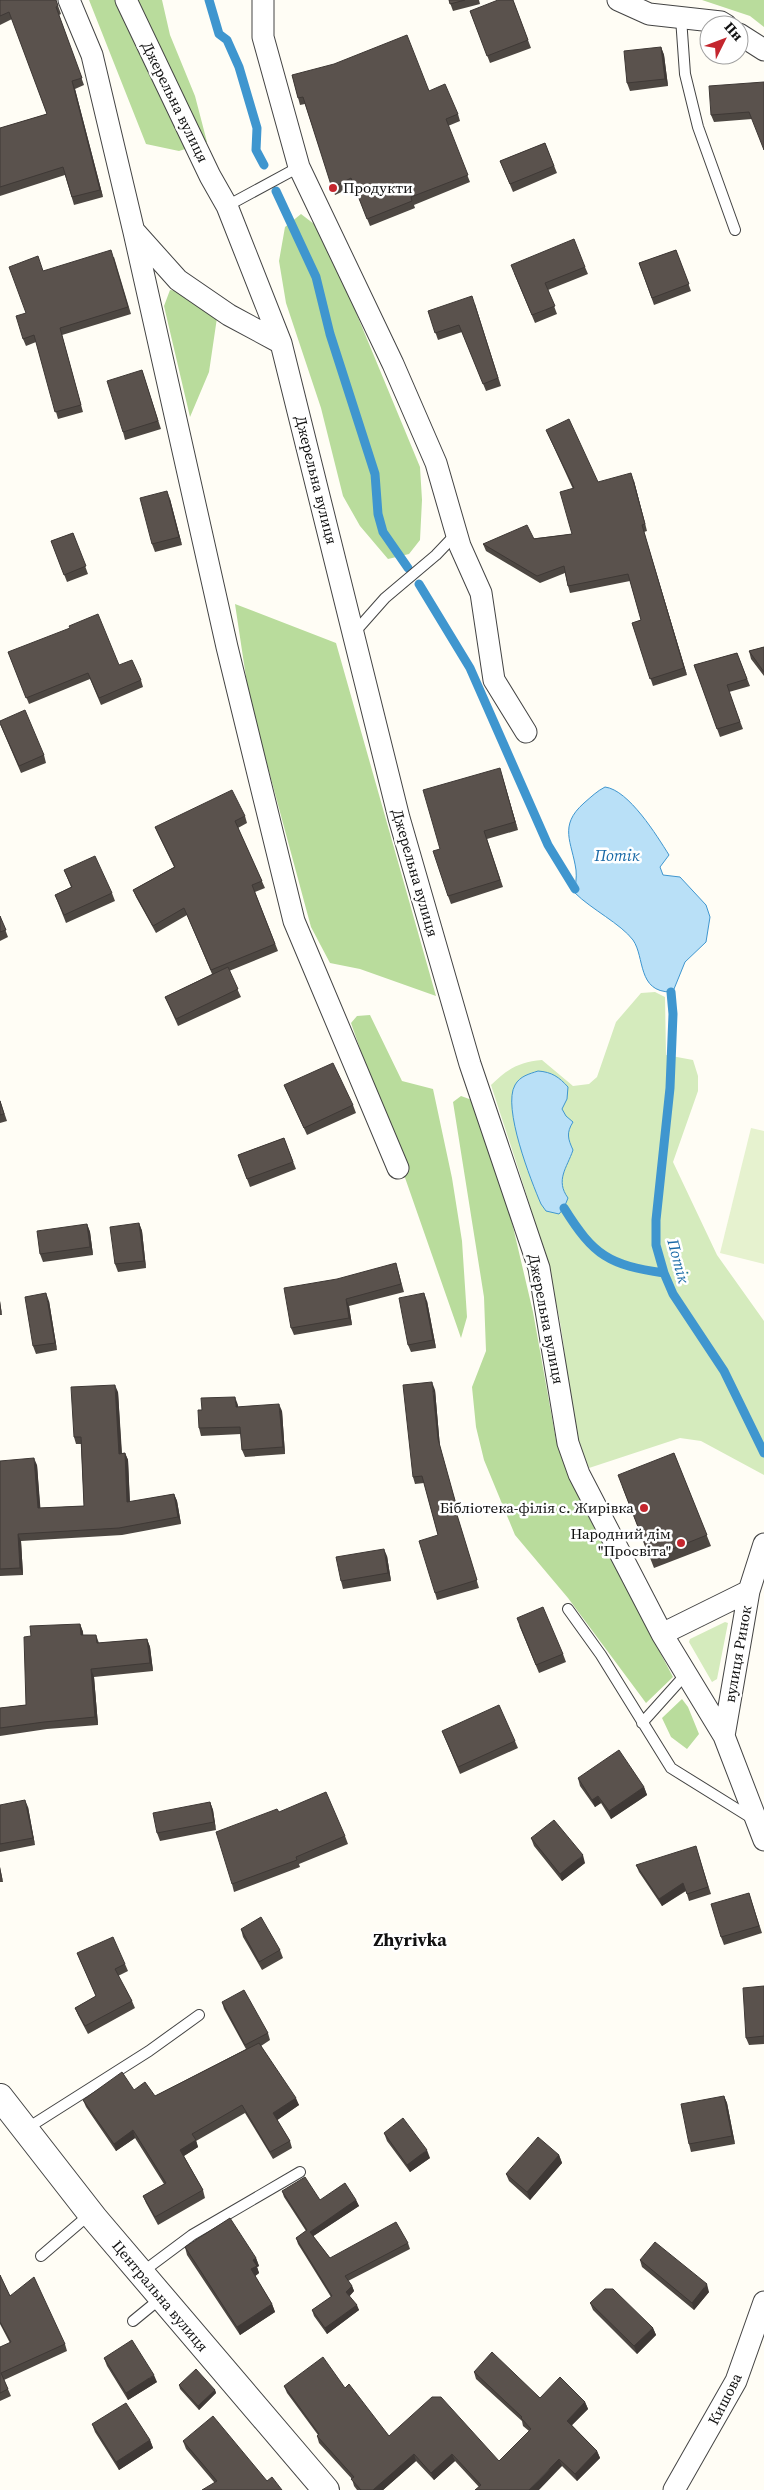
<svg xmlns="http://www.w3.org/2000/svg" width="764" height="2490" font-family="'Source Serif 4',serif">
	<rect width="100%" height="100%" fill="#fffdf5"/>
	<path fill="#d5ebbd" d="M655 992 665 997 666 1055 693 1060 698 1076V1091L673 1162 717 1255 764 1321V1475L701 1441 680 1438 589 1468C566 1418 569 1360 557 1307 540 1231 515 1159 491 1085 507 1069 519 1062 542 1060L573 1086 589 1084 597 1077 616 1022 641 993Z
		M725 1622 728 1623 717 1679 712 1682 689 1642 690 1639Z"/>
	<path fill="#b9dc9c" d="M89 0H162L170 35 195 96 207 142 179 151 146 144Z
		M702 0H764V27L750 16Z
		M301 214 314 224 350 298 420 467 422 500 420 540 409 554 388 559 360 526 343 496 321 408 286 303 279 261 285 227Z
		M170 290 186 292 218 311 209 372 190 417 164 306Z
		M235 604 336 643 436 996 360 969 330 963 311 927 249 697Z
		M370 1015 402 1081 433 1089 452 1178 462 1241 467 1317 461 1338 351 1023 357 1016Z
		M461 1096 472 1100 506 1197 533 1312 556 1440 584 1508 673 1677 646 1703 568 1598 515 1535 484 1460 476 1427 472 1387 486 1351 484 1297 453 1102Z
		M682 1699 688 1707 699 1734 687 1749 671 1737 662 1718Z"/>
	<path fill="#e6f2cf" d="M751 1128 764 1131V1264L720 1253Z"/>
	<path fill="#b9e0f7" stroke="#3f96cf" d="M605 787C629 790 657 836 669 855L660 867 663 875 680 877 706 905 710 917 706 942 685 962 674 989 671 992C637 992 645 957 633 940 621 924 591 909 575 893 575 885 577 878 576 870 572 842 558 826 584 803 591 797 597 791 605 787Z
		M538 1071C552 1072 559 1077 568 1087L567 1099 562 1109 566 1116 573 1122C566 1133 568 1139 573 1150 567 1168 555 1180 568 1198L564 1208 559 1214 546 1211 541 1204C531 1181 502 1107 515 1085 520 1076 529 1074 538 1071Z"/>
	<g fill="none" stroke-linecap="round" stroke-linejoin="round">
		<path stroke="#3f96cf" stroke-width="9" d="M209 0 219 34 227 40 239 67 257 128 256 150 264 165
			M276 191 316 277 330 334 375 474 378 514 383 532 408 568
			M419 584 470 668 548 845 575 889
			M671 992 673 1014 670 1088 656 1220V1245L664 1273 673 1294 724 1371 764 1453
			M564 1208C594 1256 609 1265 664 1273"/>
		<defs>
			<path id="service" d="M681 18 685 74 698 127 735 230
				M227 206 299 167
				M354 633 385 598 436 555 456 534
				M568 1609 601 1655 671 1768 753 1819
				M642 1723 686 1674
				M26 2129 149 2051 199 2015
				M41 2256 90 2214
				M141 2273 192 2235 300 2172
				M133 2321 161 2298"/>
			<path id="minor" d="M69 0 92 55 134 232 227 647 294 921 398 1168
				M126 0 210 176 227 206 281 343 399 818 470 1064 539 1268 568 1443 579 1474 662 1634 724 1736 764 1840
				M263 0V37L299 167 393 364 436 463 460 546 481 593 494 680 526 732
				M618 0 649 14 721 22 726 25
				M739 34 764 50
				M135 232 178 280 229 315 281 343
				M662 1634 749 1591
				M724 1736 749 1591 764 1544
				M674 2490 736 2381 764 2302"/>
			<path id="tertiary" d="M0 2097 95 2219 326 2490"/>
		</defs>
		<use href="#service" stroke="#444" stroke-width="12"/>
		<use href="#minor" stroke="#444" stroke-width="23"/>
		<use href="#tertiary" stroke="#444" stroke-width="28"/>
		<use href="#service" stroke="#fff" stroke-width="10"/>
		<use href="#minor" stroke="#fff" stroke-width="21"/>
		<use href="#tertiary" stroke="#fff" stroke-width="26"/>
	</g>
	<path fill="#4d4742" d="M0 0H56L61 14 59 15 84 85 75 89 103 197 74 205 65 175 0 196V128L47 114 12 19 0 25Z
		M449 0H479L480 4 453 11Z
		M513 0 531 48 490 63 470 11Z
		M661 47 664 55 668 86 630 91 627 83Z
		M292 75 429 91 458 114 460 121 448 126 470 182 414 205 415 208 370 226 354 186 335 195 305 104 300 105Z
		M764 82 752 119 714 122 711 115Z
		M545 143 557 173 513 192 500 161Z
		M676 250 691 291 654 305 639 263Z
		M114 257 131 314 62 335 83 412 58 419 36 342 26 346 23 339 26 313 43 271Z
		M585 267 588 274 548 290 557 314 535 323 514 273Z
		M475 304 501 386 486 391 462 332 438 340 428 311Z
		M142 370 161 429 125 440 123 432Z
		M546 430 598 482 634 481 647 531 644 532 687 675 653 686 632 623 641 620 630 581 570 593 568 586 565 573 540 583 486 551 483 544 572 534 573 489Z
		M170 499 182 545 155 552 152 544Z
		M73 533 88 574 67 582 51 541Z
		M764 647V676L751 659 749 651Z
		M8 652 141 680 143 687 101 705 90 679 29 704Z
		M737 653 750 686 729 692 743 729 720 737 694 665Z
		M0 724 44 755 46 763 21 773Z
		M502 775 518 830 487 839 503 887 451 904 448 896 440 849Z
		M245 816 247 823 238 828 265 888 255 892 278 951 229 971 241 997 178 1026 165 997 212 974 187 915 156 933 136 897 133 890 174 867 158 834 155 827Z
		M64 870 112 893 115 901 66 923 55 895 71 887Z
		M0 916 8 937 0 941Z
		M284 1085 353 1105 356 1113 307 1135Z
		M0 1100 7 1121 0 1123Z
		M284 1138 296 1169 250 1187 238 1155Z
		M139 1223 142 1231 146 1268 118 1272 115 1264Z
		M87 1224 90 1232 93 1255 43 1262 40 1254Z
		M398 1270 404 1292 349 1306 352 1325 294 1335 291 1328Z
		M0 1301 2 1315H0Z
		M49 1301 57 1350 36 1354 33 1346Z
		M427 1301 436 1348 411 1352 408 1345Z
		M435 1390 440 1447 458 1512H456L479 1588 437 1600 435 1593 438 1535 424 1483 415 1484 413 1477Z
		M118 1392 122 1453H125L128 1460 130 1502 174 1494 177 1501 181 1524 122 1535 21 1541 23 1575 0 1576V1461L37 1465 40 1508 84 1506 81 1444H76L74 1437Z
		M238 1405V1407L282 1411 285 1454 245 1457 242 1450 241 1434 201 1436 199 1428Z
		M674 1453 711 1546 654 1568 622 1486Z
		M387 1556 391 1581 343 1589 341 1581Z
		M80 1624 83 1632V1635H96L99 1643 147 1639 150 1647 153 1671 94 1677 98 1725 47 1729 0 1736V1708L26 1705 31 1636Z
		M519 1625 563 1654 566 1662 539 1673Z
		M442 1731 515 1741 518 1748 460 1774Z
		M578 1778 644 1787 647 1795 611 1819 601 1803 595 1807 580 1786Z
		M210 1802 213 1810 216 1830 160 1841 157 1833Z
		M0 1805 28 1807 35 1845 0 1852Z
		M279 1812 345 1836 348 1844 299 1864 300 1867 234 1892 232 1884Z
		M531 1838 585 1863 562 1881 534 1846Z
		M698 1853 711 1894 689 1901 686 1891 662 1906 639 1872 636 1865Z
		M0 1867 3 1882H0Z
		M749 1893 762 1933 724 1945 721 1937Z
		M241 1929 280 1950 283 1958 262 1970 243 1937Z
		M77 1953 125 1964 128 1971 118 1976 132 2001 135 2008 88 2034 78 2015 75 2008 96 1996Z
		M764 1986V2044L749 2045 746 2038Z
		M222 2002 268 2033 270 2040 261 2046 299 2105 277 2120 290 2141 292 2148 273 2159 245 2113 196 2141 198 2147 184 2156 203 2190 205 2198 158 2225 146 2203 143 2196 164 2184 135 2138 116 2151 86 2107 83 2100 134 2090 155 2096 246 2049 224 2009Z
		M724 2096 727 2103 735 2144 691 2152 689 2144Z
		M384 2133 430 2158 410 2172 387 2141Z
		M559 2155 562 2163 530 2200 509 2181 506 2174Z
		M282 2191 320 2200H356L359 2206 313 2236 330 2258 408 2243 410 2249 348 2281 352 2286 354 2291 349 2296 359 2310 327 2334 314 2316 312 2310 331 2297 298 2244 296 2238 306 2231 284 2197Z
		M185 2247 256 2258 259 2266 257 2267 259 2273 255 2276 272 2304 275 2312 240 2335 187 2255Z
		M640 2260 709 2292 694 2310 642 2267Z
		M0 2275 10 2296 65 2344 67 2351 4 2380 11 2396 0 2401V2347L10 2343 0 2324Z
		M590 2303 653 2328 656 2335 637 2354 593 2310Z
		M104 2358 157 2382 128 2400 107 2366Z
		M474 2372 540 2398 585 2402 588 2409 572 2425 597 2451 600 2458 577 2481 562 2466 479 2487 455 2461 434 2480 416 2461 383 2490H357L354 2486 352 2479 319 2443 317 2436 318 2435 287 2393 284 2386 345 2388 389 2436 499 2461 529 2431 523 2426 522 2421 476 2379Z
		M179 2385 215 2390 216 2393 199 2410 180 2389Z
		M92 2424 150 2440 153 2448 119 2470 95 2432Z
		M183 2441 267 2481 282 2490 214 2482 186 2449Z"/>
	<path fill="#3f3936" d="M661 47 664 55 668 86 665 79Z
		M72 81 75 89 103 197 100 190Z
		M631 473 634 481 647 531 645 524Z
		M167 491 170 499 182 545 179 537Z
		M642 525 644 532 687 675 684 668Z
		M500 768 502 775 518 830 515 822Z
		M139 1223 142 1231 146 1268 144 1261Z
		M87 1224 90 1232 93 1255 90 1247Z
		M46 1293 49 1301 57 1350 55 1343Z
		M424 1293 427 1301 436 1348 433 1340Z
		M346 1299 349 1306 352 1325 349 1318Z
		M0 1301 2 1315 0 1308Z
		M432 1382 435 1390 440 1447 458 1512 438 1439Z
		M115 1385 118 1392 122 1461 119 1454Z
		M235 1397 238 1405V1415L236 1407Z
		M279 1404 282 1411 285 1454 283 1447Z
		M125 1453 128 1460 130 1509 127 1502Z
		M34 1458 37 1465 41 1515 38 1508Z
		M174 1494 177 1501 181 1524 178 1517Z
		M18 1534 21 1541 23 1575 20 1568Z
		M384 1549 387 1556 391 1581 388 1573Z
		M80 1624 83 1632 84 1643 81 1635Z
		M147 1639 150 1647 153 1671 150 1663Z
		M91 1669 94 1677 98 1725 95 1717Z
		M644 1787 647 1795 611 1819 609 1811Z
		M598 1796 601 1803 595 1807 592 1800Z
		M25 1800 28 1807 35 1845 33 1838Z
		M210 1802 213 1810 216 1830 214 1822Z
		M583 1855 585 1863 562 1881 560 1874Z
		M0 1867 3 1882 0 1873Z
		M683 1883 686 1890 662 1906 659 1899Z
		M724 2096 727 2103 735 2144 732 2136Z
		M296 2098 299 2105 276 2121 273 2113Z
		M133 2130 135 2138 116 2151 114 2144Z
		M196 2140 198 2147 182 2157 180 2150Z
		M427 2150 430 2158 410 2172 407 2165Z
		M559 2155 562 2163 530 2200 527 2192Z
		M356 2200 359 2206 312 2237 310 2232Z
		M256 2258 259 2266 257 2267 259 2273 254 2277 251 2269 253 2260Z
		M707 2284 709 2292 694 2310 692 2303Z
		M352 2286 354 2291 348 2298 346 2292Z
		M272 2304 275 2312 240 2335 237 2327Z
		M357 2305 359 2310 327 2334 325 2328Z
		M653 2328 656 2335 637 2354 634 2346Z
		M154 2375 157 2382 128 2400 126 2393Z
		M215 2390 216 2393 199 2410 198 2406Z
		M585 2402 588 2409 569 2428 567 2421Z
		M150 2440 153 2448 119 2470 116 2462Z
		M597 2451 600 2458 577 2481 575 2474Z
		M414 2454 416 2461 383 2490H373Z
		M452 2454 455 2461 434 2480 431 2473Z
		M559 2459 562 2466 539 2490H529Z"/>
	<path fill="#5a524d" stroke="#3f3936" d="M0 0H56L58 6 56 7 82 78 72 81 100 190 72 197 63 167 0 187V128L47 114 9 12 0 16Z
		M449 0H465L450 4Z
		M498 0H513L528 40 487 56 470 11Z
		M407 35 429 91 445 84 458 114 446 119 468 175 411 197 412 201 367 219 351 178 332 188 303 97 298 98 292 75 334 64Z
		M661 47 665 79 627 83 624 51Z
		M764 82V150L749 112 711 115 709 86Z
		M545 143 554 166 510 184 500 161Z
		M574 239 585 267 545 283 555 306 532 315 511 265Z
		M111 250 128 307 60 328 81 405 55 412 34 335 23 339 16 316 26 313 9 267 38 256 43 271Z
		M676 250 689 284 652 298 639 263Z
		M472 296 498 378 483 384 459 325 435 333 428 311Z
		M142 370 158 421 123 432 107 381Z
		M569 419 598 482 631 473 645 524 642 525 684 668 650 679 632 623 641 620 628 574 568 586 564 566 537 576 483 544 527 525 534 539 572 534 560 492 574 488 546 430Z
		M167 491 179 537 152 544 140 498Z
		M73 533 86 566 64 575 51 541Z
		M98 614 119 665 132 660 141 680 99 698 88 673 26 698 8 652 70 628 69 626Z
		M764 647V672L749 651Z
		M737 653 747 679 727 685 740 722 717 729 694 665Z
		M25 710 44 755 19 766 0 723V721Z
		M500 768 515 822 484 831 500 880 448 896 433 851 440 849 423 790Z
		M232 790 245 816 235 821 262 881 252 885 275 944 211 970 184 908 153 926 133 890 175 867 155 827Z
		M95 856 112 893 64 915 55 895 72 887 64 870Z
		M0 916 6 930 0 932Z
		M228 967 238 989 176 1019 165 997Z
		M333 1063 353 1105 304 1128 284 1085Z
		M0 1101 4 1114 0 1115Z
		M284 1138 293 1162 247 1179 238 1155Z
		M139 1223 144 1261 115 1264 110 1227Z
		M87 1224 90 1247 40 1254 37 1231Z
		M396 1263 401 1284 346 1299 349 1318 291 1328 284 1288 337 1279Z
		M46 1293 55 1343 33 1346 25 1297Z
		M424 1293 433 1340 408 1345 399 1298Z
		M432 1382 438 1439 456 1504 454 1505 477 1580 435 1593 419 1541 438 1535 422 1476 413 1477 403 1385Z
		M115 1385 119 1454 125 1453 127 1502 174 1494 178 1517 119 1528 18 1534 20 1568 0 1569V1461L34 1458 38 1508 84 1506 81 1437H74L71 1387Z
		M235 1397 236 1407 279 1404 283 1447 242 1450 240 1427 199 1428 198 1410H202L201 1398Z
		M674 1453 707 1535 650 1558 618 1475Z
		M384 1549 388 1573 341 1581 336 1557Z
		M543 1607 563 1654 536 1665 517 1618Z
		M80 1624 81 1635H96L97 1643 147 1639 150 1663 91 1669 95 1717 44 1722 0 1728V1708L26 1705 24 1637 31 1636 30 1626Z
		M499 1705 515 1741 458 1767 442 1731Z
		M619 1750 644 1787 609 1811 598 1796 592 1800 578 1778Z
		M326 1792 345 1836 296 1857 297 1860 232 1884 216 1832 277 1809 279 1812Z
		M25 1800 33 1838 0 1844V1805Z
		M210 1802 214 1822 157 1833 153 1813Z
		M554 1820 583 1855 560 1874 531 1838Z
		M696 1846 708 1887 687 1894 683 1883 659 1899 636 1865Z
		M749 1893 759 1926 721 1937 711 1904Z
		M261 1917 280 1950 259 1962 241 1929Z
		M113 1937 125 1964 115 1969 132 2001 85 2026 75 2008 96 1996 77 1953Z
		M764 1986V2036L746 2038 743 1988Z
		M244 1990 268 2033 245 2045 222 2002Z
		M259 2043 296 2098 273 2113 290 2141 270 2152 242 2105 192 2134 196 2140 180 2150 203 2190 155 2217 143 2196 166 2183 133 2130 114 2144 83 2100 122 2072 134 2090 145 2082 155 2096Z
		M724 2096 732 2136 689 2144 681 2104Z
		M403 2118 427 2150 407 2165 384 2133Z
		M538 2137 559 2155 527 2192 506 2174Z
		M305 2177 320 2200 345 2183 356 2200 310 2232 330 2258 396 2222 408 2243 345 2276 352 2286 346 2292 357 2305 325 2328 312 2310 332 2296 296 2238 307 2230 282 2191Z
		M230 2218 256 2258 253 2260 257 2266 251 2269 272 2304 237 2327 185 2247Z
		M655 2242 707 2284 692 2303 640 2260Z
		M0 2275 10 2296 34 2277 65 2344 1 2373 8 2389 0 2393V2347L11 2342 0 2322Z
		M605 2289H613L653 2328 634 2346 590 2303Z
		M132 2340 154 2375 126 2393 104 2358Z
		M492 2352 540 2398 560 2377 585 2402 567 2421 597 2451 575 2474 559 2459 529 2490H475L481 2485 452 2454 431 2473 414 2454 373 2490H361L351 2479 354 2477 317 2436 319 2434 284 2386 323 2357 345 2388 349 2384 389 2436 432 2397H441L499 2461 531 2429 521 2418 522 2417 474 2372Z
		M196 2369 215 2390 198 2406 179 2385Z
		M126 2403 150 2440 116 2462 92 2424Z
		M213 2416 267 2481 272 2477 282 2490H202L217 2481 183 2441Z"/>
	<g fill="#c4262e" stroke="#fff" stroke-width="2">
		<circle cx="333" cy="188" r="5"/>
		<circle cx="644" cy="1508" r="5"/>
		<circle cx="681" cy="1543" r="5"/>
	</g>
	<g text-anchor="middle" stroke-width="5" stroke-linejoin="round" paint-order="stroke">
		<g font-size="15" fill="#111" stroke="#fff">
			<text transform="translate(175 102) rotate(64)" y="5">Джерельна вулиця</text>
			<text transform="translate(316 480) rotate(76)" y="5">Джерельна вулиця</text>
			<text transform="translate(415 873) rotate(74)" y="5">Джерельна вулиця</text>
			<text transform="translate(546 1319) rotate(79)" y="5">Джерельна вулиця</text>
			<text transform="translate(738 1654) rotate(-80)" y="5">вулиця Ринок</text>
			<text transform="translate(160 2296) rotate(50)" y="5">Центральна вулиця</text>
			<text transform="translate(725 2399) rotate(-63)" y="5">Кишова</text>
		</g>
		<g font-size="15" fill="#111" stroke="#fff" text-anchor="end">
			<text x="343" y="193" text-anchor="start">Продукти</text>
			<text x="634" y="1513">Бібліотека-філія с. Жирівка</text>
			<text x="671" y="1539">Народний дім<tspan x="671" dy="17">"Просвіта"</tspan></text>
		</g>
		<g font-size="16" font-style="italic" fill="#1768a6" stroke="#fff">
			<text x="617" y="861">Потік</text>
			<text transform="translate(679 1261) rotate(75)" y="6">Потік</text>
		</g>
		<g font-size="18" font-weight="bold" fill="#111" stroke="#fff">
			<text x="410" y="1946">Zhyrivka</text>
		</g>
	</g>
	<g transform="translate(724 40) rotate(48)"><circle r="24" fill="#ffffff" stroke="#a0a0a0"/>
	<path d="M0-4L9 19L0 12L-9 19Z" fill="#c4262e"/>
	<text y="-8" font-size="14" font-weight="bold" text-anchor="middle" fill="#111111">Пн</text>
	</g>
</svg>
